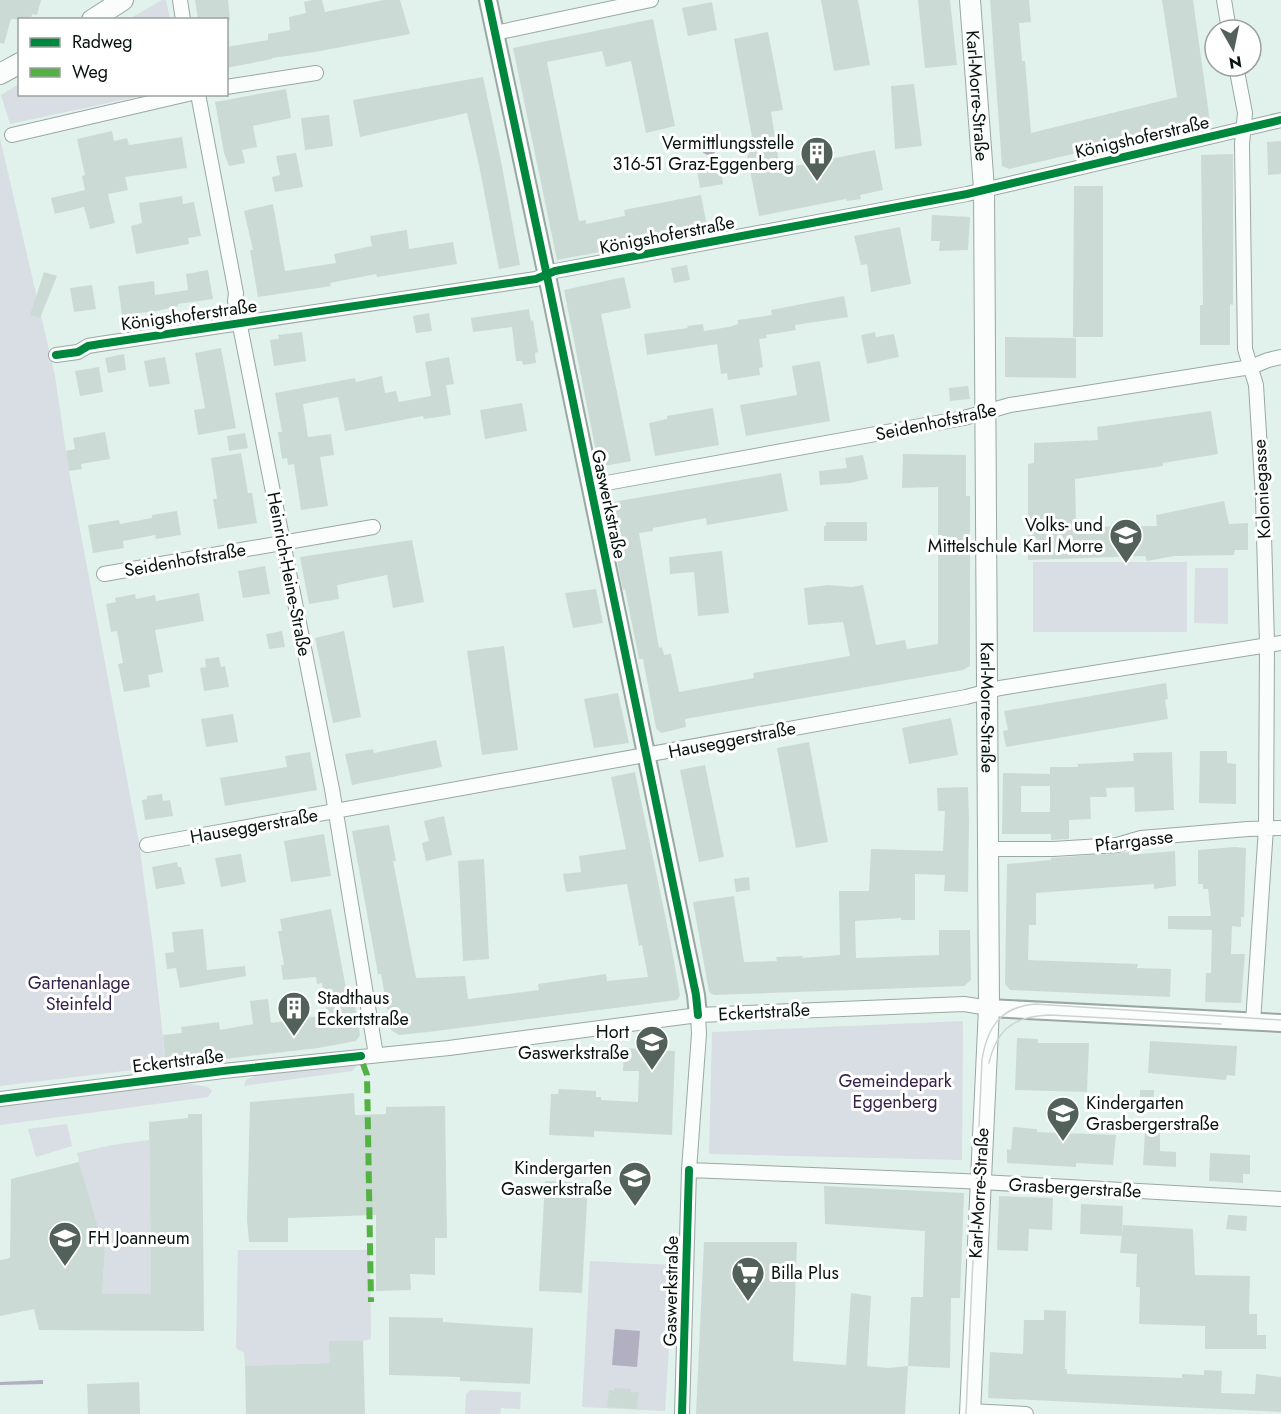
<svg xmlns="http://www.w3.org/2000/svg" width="1281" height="1414" font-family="Jost,sans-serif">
	<rect width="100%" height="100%" fill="#e0f2eb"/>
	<path fill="#d9dde4" d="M162 0H166L170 19H129Z
		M19 84 20 94 145 95 10 124 1 95Z
		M0 138 55 376 69 471 139 843 154 954 166 1066 0 1086Z
		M1033 562H1187V632H1033Z
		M1195 568H1228V624L1194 623Z
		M963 1021 962 1160 709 1154 712 1032Z
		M345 1063H353L356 1067 352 1071 244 1086 246 1080 258 1075Z
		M190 1084 208 1087 212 1091 208 1097 0 1125V1105Z
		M67 1124 72 1146 36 1157 28 1129Z
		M149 1140 151 1294H102L105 1252 91 1209 77 1153 112 1145Z
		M238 1250H370L371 1339 363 1341 330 1342V1363L245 1366 244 1353 236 1348Z
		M590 1261 674 1265 665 1411 582 1407Z
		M470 1390 521 1392 520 1409 501 1408 500 1414H465L466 1394Z"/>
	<path fill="#b2afc0" d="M701 147a8 8 0 1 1 16 0a8 8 0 1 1-16 0Z
		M615 1329 640 1331 637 1367 612 1365Z
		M43 1380V1384L0 1385V1382Z"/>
	<path fill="#ccdad5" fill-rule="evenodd" d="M0 0H41L37 15 32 14 31 20 11 19 4 44 0 43Z
		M195 0H228L230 20H198Z
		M313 0H322L325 12 384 0H400L410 34 315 52 272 58V59L226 68V47L268 40V34L290 30 289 17 306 13 304 2Z
		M821 0H858L870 65 834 71Z
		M918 0H950L957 65 925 68Z
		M990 0H1029L1031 22 1019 23 1022 61H1025L1031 133 1177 97 1162 0H1193L1210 122 1009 169 1002 166Z
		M712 2 717 30 688 36 682 8Z
		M653 19 675 126 646 133 631 61 606 67 602 51 547 62 579 221 586 220V224L625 216 624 210 701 195 708 232 557 260 513 48Z
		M768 32 783 110 771 112 780 169 875 150 883 190 860 195 861 199 847 201 846 199 759 216 744 139 752 137 734 39Z
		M483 77 501 161 520 265 499 269 479 165 467 113 360 137 353 100Z
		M914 84 922 146 895 149 891 86Z
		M286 89 291 118 253 126 257 147 242 150 245 163 229 166 224 153 215 102Z
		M329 115 333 146 305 150 301 118Z
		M112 131 114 141 127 138 129 145 182 137 187 168 125 177 128 190 108 194 115 223 90 229 84 207 55 214 51 198 85 190 82 176 85 175 77 139Z
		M1281 141V174L1268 175 1267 142Z
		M296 153 303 187 275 192 272 177 280 175 276 156Z
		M1233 154V305L1230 304V345H1200V305H1203L1201 155Z
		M719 160 723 184 700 188 696 164Z
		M1074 186H1103V337H1073Z
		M182 196 183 204 194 202 201 236 188 238 189 244 136 254 131 226 142 223 139 203Z
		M273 204 285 271 336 263 334 254 372 246 370 236 407 230 409 249 453 242 457 264 377 277 376 274 330 283 331 286 258 297 250 250H253L244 211Z
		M932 215 970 217 968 250 939 251 940 241H931Z
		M900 227 911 284 871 292 867 264 861 265 854 236Z
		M687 265 690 280 674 283 671 268Z
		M208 270 213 299 178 304V306L157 311 122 315 118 286 154 281 155 295 188 290 186 274Z
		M44 272 57 276 40 318 30 315Z
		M624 277 631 308 601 314 631 461 599 467 564 290Z
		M92 285 96 309 74 312 70 288Z
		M844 296 848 317 795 325 796 330 766 335 767 338 759 339 763 367 759 368 760 375 728 380 727 373 721 374 717 344 647 355 644 334 688 328 687 326 703 324 704 331 729 327 738 324V320L772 315 771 310Z
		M529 309 531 321 533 320 538 352 535 353 536 363 523 365 522 361H516L512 327 473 332 471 318Z
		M429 313 432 331 416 333 413 316Z
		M302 332 306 361 274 366 270 340 279 339 278 335Z
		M875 332 876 337 894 334 899 357 867 364 861 335Z
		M1005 337 1076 338V378L1005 377Z
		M221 348 236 428 198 435 194 410 205 408 195 353Z
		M124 354 126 370 108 373 105 358Z
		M165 357 170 384 149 387 144 361Z
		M449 357 454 384 446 385 451 415 424 419 423 416 345 431 338 397 303 404 308 437 331 434 334 455 320 457 328 506 301 510 294 464 288 465 287 458 282 459 278 432H282L275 393 355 378 356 382 382 376 385 393 396 391 399 402 431 396 425 362Z
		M820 361 830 421 746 436 740 405 797 395 792 366Z
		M99 367 103 392 80 396 75 371Z
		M968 386 970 399 950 401 949 388Z
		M522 403 527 431 485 439 480 410Z
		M713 408 719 445 655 456 649 423 667 419V416Z
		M1211 411 1218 454 1163 463V466L1075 479 1076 527 1157 526 1156 515 1224 501 1229 524 1248 523V550H1235L1234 555 1174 556 1147 561 1145 556 1028 560V464L1034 463V443L1098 440 1097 427Z
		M105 432 110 459 81 464 82 469 69 471 66 451 75 449 73 438Z
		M245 433 248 448 229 451 227 436Z
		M241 453 248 493H252L257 523 218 529 213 499H217L211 458Z
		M903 454 966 455V496H970V666L963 670 685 719 686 727 661 733 656 728 643 659H639L625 589 623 590 619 571 607 503 781 473 788 511 707 525 706 518 653 528V531L639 533 659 648 662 647 664 655 671 654 679 692 754 678 753 673 850 656 843 622 808 625 804 588 828 585 852 587 863 585 876 645 905 640 907 649 938 644V487L902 488Z
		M863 455 868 479 850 483 820 485 819 471 847 468 845 458Z
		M177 511 181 535 156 539 155 535 123 541 124 548 93 553 88 525 119 520 120 524 152 518V515Z
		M826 522H867V541H824V526H826Z
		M412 540 424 602 393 608 387 575 337 585 339 599 309 604 300 557Z
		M722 551 729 613 698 616 694 572 670 574 669 557Z
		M265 566 270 594 243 598 238 571Z
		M596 589 603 623 573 628 565 593Z
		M199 593 204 621 155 630 163 672 148 675 150 687 124 692 118 664 123 663 117 631 111 632 106 604 116 602 115 598 135 594 136 599 155 595 156 601Z
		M282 631 285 647 269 649 266 634Z
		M344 631 361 717 333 723 315 638Z
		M504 646 518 750 482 755 467 651Z
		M219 657 221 667 225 666 229 687 204 691 200 668 206 667 205 659Z
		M1166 683 1168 699 1165 700 1168 719 1006 747 1003 731 1008 730 1004 711Z
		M618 693 629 743 594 748 584 699Z
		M233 714 238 742 206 747 201 719Z
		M951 718 958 755 909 764 902 728Z
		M436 740 442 767 352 785 345 754 373 749 374 753Z
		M809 742 828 842 796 848 777 748Z
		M1200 751H1227V763L1236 764V804L1199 803Z
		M310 752 317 790 225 806 220 778 287 767 285 756Z
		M1172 752 1174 810 1135 812 1134 787 1106 788 1107 797H1090L1091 819 1069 820V839L1051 840V834H1002L1003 773 1050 774V767H1078V764L1134 761 1133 753ZM1021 786H1050V812H1021Z
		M705 765 724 857 699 862 680 770Z
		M635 772 670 939 680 995 677 1000 428 1032 399 1035 391 1030 381 974H378L352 831 389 825 396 861H393L416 978 465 976 468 999 539 990 538 984 606 974 607 981 648 977 642 945 639 946 627 884 566 892 563 874 581 872 579 856 626 849 611 777Z
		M968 787 969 820 968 892 944 891 945 875 915 874V920H901V918L855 921 856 958 939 955V930H970L971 980 964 986 714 995 709 992 693 902 734 896 744 962 777 961 776 957 803 956 802 958 840 955 839 891H869L871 849 943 851 945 811H938L937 788Z
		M162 794 163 801 170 800 173 816 145 820 142 800 147 799V796Z
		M444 816 452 855 426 861 422 843 429 841 424 821Z
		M324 834 331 876 291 882 284 841Z
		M1235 847 1246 848 1244 917H1241V927L1232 926 1231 954H1245L1241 1003 1205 1002 1206 973H1211L1212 930 1168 929V916H1211L1208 889H1203V884H1198V850Z
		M1175 851 1176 886 1154 889V884L1036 893V925H1029L1028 960 1138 964 1137 968 1171 969 1170 997 1010 990 1005 984 1007 864 1051 860V858L1129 852V855Z
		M241 854 246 882 221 887 215 858Z
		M484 859 489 959 463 961 458 861Z
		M177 862 178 867H181L185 884 156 889 152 867Z
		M749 877 750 890 736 892 734 879Z
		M331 909 348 999 354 998 360 1035 356 1041 318 1048 166 1066 163 1035 182 1033 181 1027 219 1022 220 1030 253 1024 250 1001 268 999 271 1023 327 1015 322 983 317 984 316 977 283 980 281 965H284L278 931H282L280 919Z
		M203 929 207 970 245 966 246 976 180 988 176 968 167 969 165 953 174 952 172 932Z
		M1017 1038 1038 1039V1043H1089L1087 1092 1015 1090Z
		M1150 1041 1237 1046 1235 1076 1227 1075 1226 1080 1148 1073Z
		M624 1048 675 1051 672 1135 594 1131V1137L549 1135 551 1094H558L559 1089 596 1091V1097H601V1100L638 1102 639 1071H623Z
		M1140 1090H1154L1153 1107 1140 1106Z
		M354 1093 355 1115 386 1114V1107L445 1106 447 1238H435V1275L410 1274 411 1290 376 1291V1215L288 1218V1242H249L247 1220 250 1102Z
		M188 1114H202L204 1331 39 1330 34 1309 0 1316V1260L10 1258 11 1179 79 1162 105 1252 102 1294H151L149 1122 188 1118Z
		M1013 1127 1037 1129V1132L1116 1135 1113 1165 1076 1163V1167L1007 1163V1149L1011 1150Z
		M1145 1132 1160 1133V1151L1176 1152V1167L1143 1165Z
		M1210 1153 1250 1155V1174H1243V1183L1209 1181Z
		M545 1181 588 1183 582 1293 539 1291Z
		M824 1186 964 1193 960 1298H951L950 1368 908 1366 911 1297H923L925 1231 825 1224Z
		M999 1196 1053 1198 1052 1230 1029 1229 1028 1251 997 1250Z
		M1081 1204 1123 1206 1122 1236 1080 1234Z
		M1228 1215 1247 1216 1246 1231 1226 1229Z
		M1123 1225 1193 1229 1195 1275 1250 1276 1249 1314H1257V1335H1266V1349H1205V1326L1139 1324 1140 1287H1136L1137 1254 1120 1253Z
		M704 1242H797L793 1361 846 1365 851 1293 871 1296 867 1366 888 1368 908 1366 905 1414H696Z
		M1044 1310 1066 1311 1065 1369H1067V1374L1182 1378V1374L1204 1375V1370L1222 1371 1221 1393 1255 1394 1256 1374 1281 1377V1412L988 1398 990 1352 1023 1354 1024 1320H1044Z
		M389 1317 443 1318V1322L533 1328 530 1384 460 1381V1377L389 1375Z
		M329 1341H363L365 1414H246L245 1366 330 1363Z
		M139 1382 140 1414H88L87 1384Z
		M614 1388 631 1389V1392H639L637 1409 607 1407 609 1390 614 1391Z"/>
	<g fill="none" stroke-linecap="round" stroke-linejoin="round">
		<defs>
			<path id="minor" d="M180 0 183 20
				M1224 0 1229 30
				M495 33 651 0
				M1236 66 1245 113 1242 144 1245 349 1256 385 1263 498 1267 644 1266 828 1253 1022
				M226 87 316 73
				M198 94 236 293 235 301 243 341 332 789 376 1055
				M12 135 188 94
				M56 355 78 352 88 346 100 344 536 279 555 271 967 194 1281 120
				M590 486 964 418 1010 405 1251 367 1268 360 1281 357
				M104 574 373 527
				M147 845 966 697 1000 688 1281 643
				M987 849H1053L1117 845 1141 838 1248 829 1281 828
				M0 1099 223 1071 449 1048 698 1015 964 1004 989 1008
				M689 1170 963 1181 1281 1199
				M970 1411 1026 1414
				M682 1414 689 1170 699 1034 698 1015"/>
			<path id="tertiary" d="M488 0 547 276 696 995 698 1015
				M989 1008 1281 1023"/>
			<g id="secondary">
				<path id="s1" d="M970 0 984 189 989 1008 970 1414"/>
				<path d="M92 20 123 0"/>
				<path d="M0 74 20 63"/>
			</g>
		</defs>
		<use href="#minor" stroke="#9aa8a2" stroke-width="16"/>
		<use href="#tertiary" stroke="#9aa8a2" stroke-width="20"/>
		<use href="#secondary" stroke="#9aa8a2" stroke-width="22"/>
		<use href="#minor" stroke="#fafdfc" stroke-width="14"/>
		<use href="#tertiary" stroke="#fafdfc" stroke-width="16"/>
		<use href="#secondary" stroke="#fafdfc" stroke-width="20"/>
		<path stroke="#cdd3d1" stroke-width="1.5" d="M989 1063C997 1028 1015 1016 1050 1015L1221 1024
			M966 1414 982 1060C987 1028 1000 1007 1035 1004L1281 1020"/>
		<path stroke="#54b144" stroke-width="6" stroke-dasharray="12 6" stroke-linecap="butt" d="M363 1064 367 1075 371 1302"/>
		<defs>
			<path id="cycleway" d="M488 0 547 276 696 995 698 1015
				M56 355 78 352 88 346 100 344 536 279 555 271 967 194 1281 120
				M0 1099 223 1071 361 1056
				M682 1414 689 1170"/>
		</defs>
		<use href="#cycleway" stroke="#fff" stroke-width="11"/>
		<use href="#cycleway" stroke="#00873e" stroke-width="8"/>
	</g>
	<defs>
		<symbol id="building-pin" viewBox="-11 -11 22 30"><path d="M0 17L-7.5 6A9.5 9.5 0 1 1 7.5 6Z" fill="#53615b" stroke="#fff"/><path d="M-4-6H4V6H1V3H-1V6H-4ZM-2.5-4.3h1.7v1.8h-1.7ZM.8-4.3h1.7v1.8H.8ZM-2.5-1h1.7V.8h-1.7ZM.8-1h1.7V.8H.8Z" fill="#fff"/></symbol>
		<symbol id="school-pin" viewBox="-11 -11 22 30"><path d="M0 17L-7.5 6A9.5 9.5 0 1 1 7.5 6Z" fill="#53615b" stroke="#fff"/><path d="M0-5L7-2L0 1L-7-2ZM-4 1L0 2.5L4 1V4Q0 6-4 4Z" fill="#fff"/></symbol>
		<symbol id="university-pin" viewBox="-11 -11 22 30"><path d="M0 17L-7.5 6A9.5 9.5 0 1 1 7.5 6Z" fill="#53615b" stroke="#fff"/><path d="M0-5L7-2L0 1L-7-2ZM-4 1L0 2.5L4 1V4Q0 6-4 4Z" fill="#fff"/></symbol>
		<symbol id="supermarket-pin" viewBox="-11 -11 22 30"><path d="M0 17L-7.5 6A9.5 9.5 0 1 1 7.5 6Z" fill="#53615b" stroke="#fff"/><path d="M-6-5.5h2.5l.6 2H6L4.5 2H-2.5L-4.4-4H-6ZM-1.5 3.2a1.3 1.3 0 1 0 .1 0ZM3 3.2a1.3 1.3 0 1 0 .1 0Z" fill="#fff"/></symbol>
	</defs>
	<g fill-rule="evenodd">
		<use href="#building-pin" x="798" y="134" width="38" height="52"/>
		<use href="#school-pin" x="1107" y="516" width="38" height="52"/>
		<use href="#building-pin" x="275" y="989" width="38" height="52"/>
		<use href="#school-pin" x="633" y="1023" width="38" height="52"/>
		<use href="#school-pin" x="1044" y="1094" width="38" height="52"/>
		<use href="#school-pin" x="616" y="1159" width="38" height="52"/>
		<use href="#university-pin" x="46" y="1219" width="38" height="52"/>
		<use href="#supermarket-pin" x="729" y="1254" width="38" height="52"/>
	</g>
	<g text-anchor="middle" stroke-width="6" stroke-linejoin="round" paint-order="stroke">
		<g font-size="18" fill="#07130e" stroke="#fff">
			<text dy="6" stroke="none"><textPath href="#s1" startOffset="96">Karl-Morre-Straße</textPath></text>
			<text transform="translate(1142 137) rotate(-13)" y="6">Königshoferstraße</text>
			<text transform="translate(667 235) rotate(-11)" y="6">Königshoferstraße</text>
			<text transform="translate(189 315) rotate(-8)" y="6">Königshoferstraße</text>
			<text transform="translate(936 422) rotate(-12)" y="6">Seidenhofstraße</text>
			<text transform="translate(1262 489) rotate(-93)" y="6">Koloniegasse</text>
			<text transform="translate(609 504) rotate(78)" y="6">Gaswerkstraße</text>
			<text transform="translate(185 560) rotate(-10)" y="6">Seidenhofstraße</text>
			<text transform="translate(289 574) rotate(79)" y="6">Heinrich-Heine-Straße</text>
			<text dy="6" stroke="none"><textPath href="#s1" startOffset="708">Karl-Morre-Straße</textPath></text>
			<text transform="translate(732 740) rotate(-11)" y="6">Hauseggerstraße</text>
			<text transform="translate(254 826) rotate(-10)" y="6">Hauseggerstraße</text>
			<text transform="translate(1134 841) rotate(-7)" y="6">Pfarrgasse</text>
			<text transform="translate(764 1012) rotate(-3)" y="6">Eckertstraße</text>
			<text transform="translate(178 1061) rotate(-7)" y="6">Eckertstraße</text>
			<text transform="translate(1075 1188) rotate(3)" y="6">Grasbergerstraße</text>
			<text transform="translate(979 1193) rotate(-87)" y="6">Karl-Morre-Straße</text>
			<text transform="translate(671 1291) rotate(-89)" y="6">Gaswerkstraße</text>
		</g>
		<g font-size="18" fill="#07130e" stroke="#fff" text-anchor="end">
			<text x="794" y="149">Vermittlungsstelle<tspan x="794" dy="21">316-51 Graz-Eggenberg</tspan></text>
			<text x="1103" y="531">Volks- und<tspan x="1103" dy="21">Mittelschule Karl Morre</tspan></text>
			<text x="317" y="1004" text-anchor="start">Stadthaus<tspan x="317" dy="21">Eckertstraße</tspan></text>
			<text x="629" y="1038">Hort<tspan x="629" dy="21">Gaswerkstraße</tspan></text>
			<text x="1086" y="1109" text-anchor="start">Kindergarten<tspan x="1086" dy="21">Grasbergerstraße</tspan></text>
			<text x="612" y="1174">Kindergarten<tspan x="612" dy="21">Gaswerkstraße</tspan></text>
			<text x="88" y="1244" text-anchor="start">FH Joanneum</text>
			<text x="771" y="1279" text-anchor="start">Billa Plus</text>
		</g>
		<g font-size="18" fill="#36234b" stroke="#fff">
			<text x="79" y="989">Gartenanlage<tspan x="79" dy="21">Steinfeld</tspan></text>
			<text x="895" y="1087">Gemeindepark<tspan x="895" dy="21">Eggenberg</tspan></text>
		</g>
	</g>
	<rect x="18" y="18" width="210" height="78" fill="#ffffff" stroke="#9ca19f" stroke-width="1.5"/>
	<rect x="30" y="38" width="30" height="9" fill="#00873e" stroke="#9ca19f" stroke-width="1.5"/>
	<text x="72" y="48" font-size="18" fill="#07130e">Radweg</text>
	<rect x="30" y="68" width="30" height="9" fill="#54b144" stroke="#9ca19f" stroke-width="1.5"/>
	<text x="72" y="78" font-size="18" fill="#07130e">Weg</text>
	<g transform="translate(1233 48) rotate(171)"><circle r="28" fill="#ffffff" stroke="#9ca19f" stroke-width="1.5"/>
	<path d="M0-4.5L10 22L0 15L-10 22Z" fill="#53615b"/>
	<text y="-9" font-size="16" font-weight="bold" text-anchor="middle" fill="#07130e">N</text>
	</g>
</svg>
